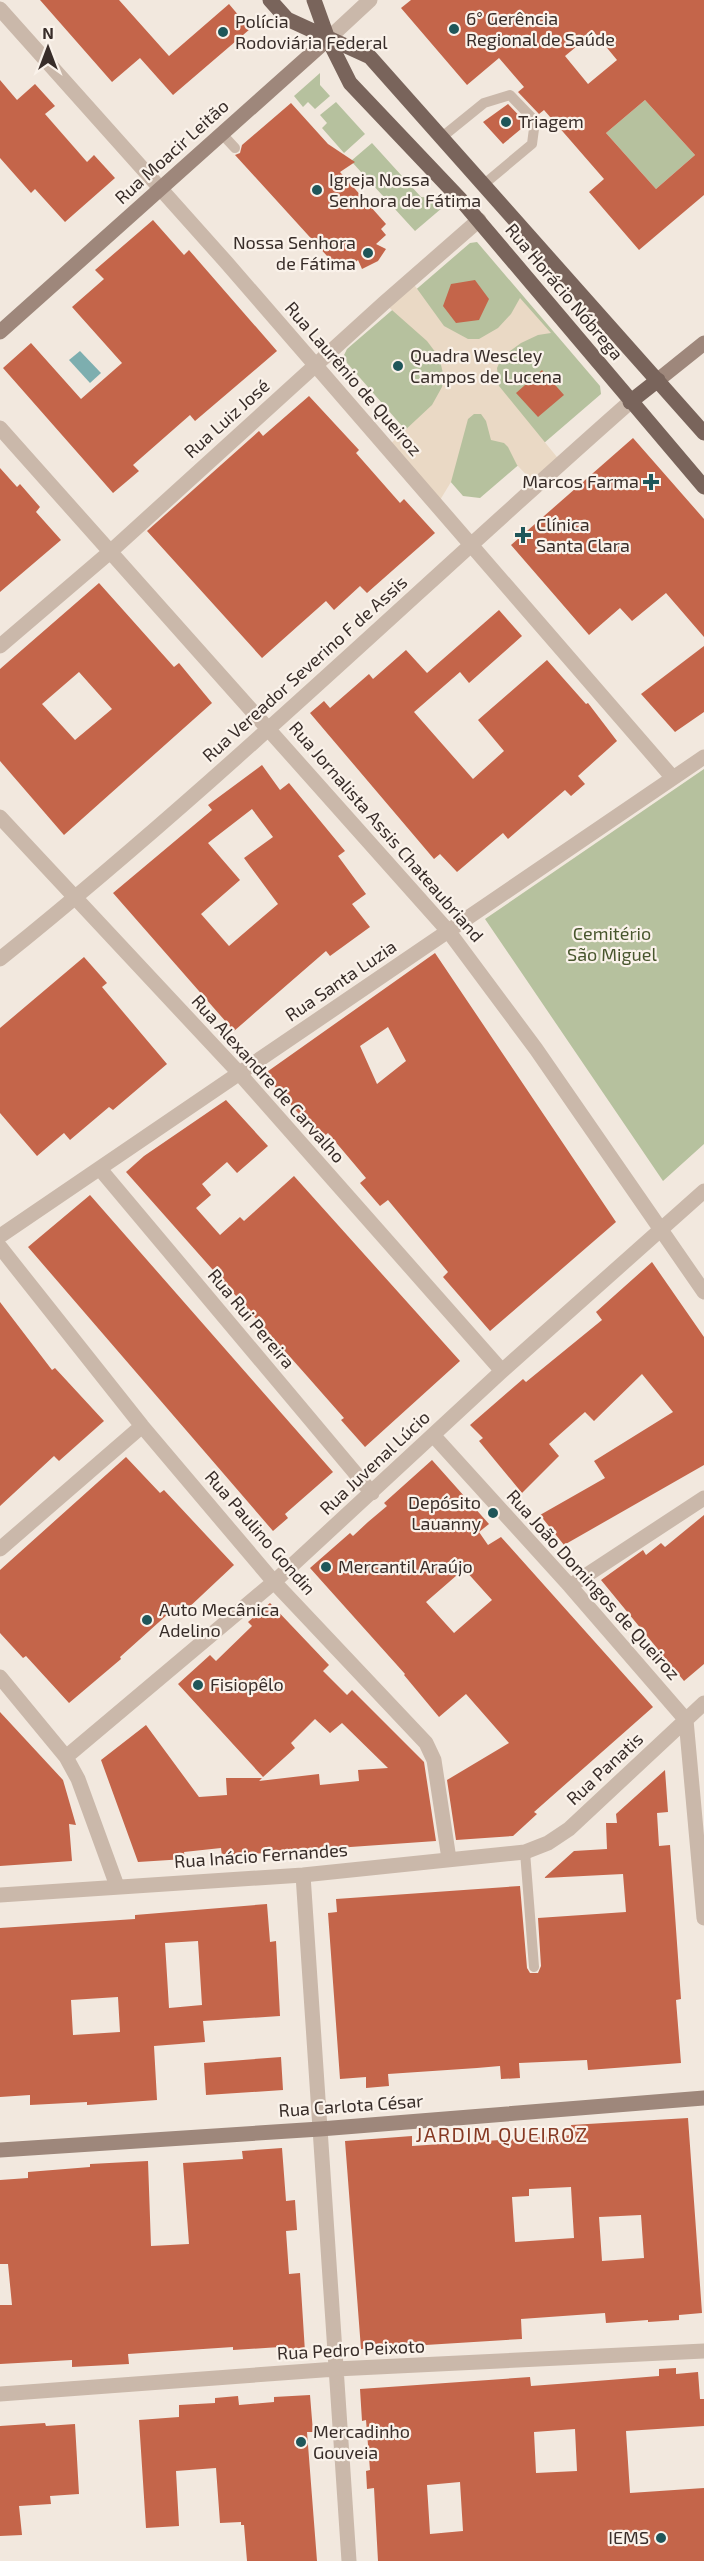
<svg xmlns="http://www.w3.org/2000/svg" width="704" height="2561" font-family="'Exo 2',sans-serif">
	<rect width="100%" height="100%" fill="#f2e8de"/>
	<path fill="#b6c19e" d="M320 73V85L330 96 315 109 308 102 303 107 294 96Z
		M645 100 695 155 656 189 606 133Z
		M336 102 365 134 344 153 322 128 327 123 320 115Z
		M372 143 421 197 433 198 442 208 415 231 351 161Z
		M477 242 600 386 601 394 480 498 463 496 347 363 344 355 347 349 470 243Z
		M704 769V1144L663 1181 485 919Z"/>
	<path fill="#ead9c5" d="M410 279 444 326 468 339H479L498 328 511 314 520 298 551 333 538 335 521 343 502 357 497 368 499 386 561 462 536 485 517 465 508 447 504 443 491 440 486 421 481 414H474L468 419 451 482 437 505 387 447 432 405 442 387 444 377 439 357 427 341 384 303Z"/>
	<path fill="#7daeaf" d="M80 351 101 373 90 383 69 360Z"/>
	<path fill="#c4654a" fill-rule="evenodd" d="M40 0H119L169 56 229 4 250 29 173 95 140 58 112 82Z
		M411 0H704V195L639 250 589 192 604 179 544 110 539 114 518 92 524 87 499 58 467 85 401 8ZM594 32 617 60 588 84 565 56ZM645 100 695 155 656 189 606 133Z
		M0 80 17 100 35 84 55 106 45 114 87 162 94 155 115 178 65 222 35 189 31 193 0 158Z
		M291 103 328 144 355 162 340 172 386 224 381 229 386 235 376 244 386 249 378 261 362 269 358 260 348 269 343 264 338 268 235 155 240 153 242 145Z
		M508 104 527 124 503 144 483 122Z
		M153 220 184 255 189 250 277 351 195 421 190 415 133 465 139 471 113 493 3 368 31 343 81 399 122 363 72 307 104 279 95 270Z
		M475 280 489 299 479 320 456 323 443 306 451 284Z
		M542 370 564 395 538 417 516 393Z
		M309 396 359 450 356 453 400 503 404 499 435 533 367 593 360 586 334 610 326 601 262 658 147 531 259 431 263 436Z
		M633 438 704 519V637L666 593 632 621 620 608 589 635 511 545Z
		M0 468 17 487 20 484 40 507 36 512 61 540 0 592Z
		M99 583 174 667 179 663 212 703 64 835 0 761V669ZM79 672 112 709 75 740 42 704Z
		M499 610 522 636 469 683 460 672 414 712 473 779 504 751 478 720 547 660 586 704 588 703 617 741 578 776 585 784 571 796 565 790 508 839 503 833 457 872 440 854 434 859 310 713 324 701 330 708 369 674 373 679 406 650 427 673Z
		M704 646V712L675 732 641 694Z
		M262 765 280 790 289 783 345 851 338 856 366 894 352 904 370 927 330 956 326 951 234 1031 113 893 212 810 208 805ZM252 809 273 837 244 858 278 904 229 946 201 914 240 880 208 843Z
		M435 953 616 1222 490 1331 443 1277 448 1272 388 1200 380 1206 360 1183 366 1178 328 1133 321 1139 264 1074ZM388 1027 406 1061 377 1084 360 1046Z
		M84 957 107 983 102 987 167 1064 113 1110 109 1107 70 1140 64 1133 37 1156 0 1113V1028Z
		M226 1100 268 1146 237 1173 227 1162 202 1184 211 1195 196 1208 220 1235 240 1217 244 1221 294 1176 460 1361 365 1447 341 1420 344 1418 307 1376 126 1172 144 1156Z
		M90 1195 333 1472 285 1514 288 1518 273 1531 28 1247Z
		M652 1262 704 1337V1465L564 1545 540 1515 605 1478 594 1461 673 1412 642 1374 594 1421 585 1412 549 1444 559 1456 522 1493 479 1441 483 1438 470 1425 523 1379 526 1382 602 1320 596 1312Z
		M0 1302 52 1370 55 1368 104 1421 59 1461 54 1456 0 1506Z
		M126 1457 160 1493 164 1490 234 1565 185 1611 178 1605 120 1657 121 1659 69 1703 26 1656 23 1658 0 1633V1570Z
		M432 1460 489 1524 479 1532 488 1545 501 1537 653 1707 534 1812 537 1814 513 1836 456 1840 447 1780 509 1743 466 1694 439 1717 404 1675 405 1674 310 1568 350 1533 353 1536 368 1522 387 1506 384 1503ZM464 1569 492 1600 454 1633 426 1602Z
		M704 1515V1664L684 1681 601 1580 643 1550 646 1555 661 1543 665 1547Z
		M270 1603 329 1665 323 1671 347 1695 352 1690 424 1762 436 1841 222 1856 221 1848 184 1852 185 1859 138 1862 101 1760 146 1725 199 1797 227 1795 226 1778H262L259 1781 319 1774 320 1785 359 1781 358 1770 388 1768 342 1723 330 1733 315 1719 291 1743 295 1748 263 1777 178 1684 210 1655 216 1661 252 1626 248 1622Z
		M0 1712 63 1780 76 1825 69 1824 72 1861 0 1866Z
		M665 1770 668 1812 657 1813 659 1846 670 1845 681 1999 676 2000 681 2063 588 2070 587 2060 519 2063 520 2078 501 2079 500 2066 477 2068 388 2074 389 2086 366 2088V2077L340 2079 328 1913 337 1912 336 1899 520 1886 527 1968 530 1973H538L541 1966 538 1918 626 1912 623 1874 544 1878 574 1851 607 1849 606 1823H617L616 1814Z
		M267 1904 270 1942 276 1941 280 2016 203 2021 205 2042 154 2046 157 2100 87 2105V2102L30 2105V2095L0 2097V1928L135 1919V1915ZM198 1941 202 2005 169 2008 165 1943ZM118 1997 120 2032 73 2035 71 2000Z
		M281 2057 283 2090 206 2095 204 2063Z
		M688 2118 702 2313 679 2315V2320L648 2322V2320L606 2323 605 2313 521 2319 522 2339 361 2349 345 2141 412 2136V2146L500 2140 572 2135 571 2125ZM571 2187 574 2238 515 2242 512 2197 529 2196V2189ZM641 2215 644 2258 602 2261 599 2217Z
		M282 2148 286 2201 295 2200 297 2230 286 2231 289 2274 300 2273 305 2352 280 2354V2347L233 2350V2347L128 2354 129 2364 72 2367V2360L0 2364V2305H12L8 2264H0V2180L28 2178V2172L90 2167V2164L148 2161 151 2246 189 2244 183 2163 243 2159 242 2151Z
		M676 2368V2374L698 2372 700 2399H704V2426L626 2431 630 2493 704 2488V2561H378L374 2488 367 2489 366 2471 370 2470 366 2420 362 2421 360 2389 530 2377 531 2386 571 2383 659 2376V2369ZM575 2429 577 2471 536 2473 534 2432ZM460 2482 463 2531 430 2534 427 2485Z
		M310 2395 313 2432H307L317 2561H247L244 2525H241V2522L220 2523 216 2468 176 2471 179 2526 146 2528 139 2420 179 2417V2405L215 2403V2398L238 2396 239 2405 274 2402V2397Z
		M45 2423 46 2426 75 2424 79 2494 50 2496 51 2504 19 2506 22 2535 0 2536V2426Z"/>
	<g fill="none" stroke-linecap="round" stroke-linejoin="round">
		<path stroke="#cab8aa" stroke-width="10" d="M222 134 235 148
			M442 137 484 103 510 95 535 121 532 144 483 185
			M525 1852 534 1967"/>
		<path stroke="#cab8aa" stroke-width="15" d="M0 9 226 262 673 778
			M328 39 370 0
			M0 428 449 932 536 1049 704 1292
			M0 646 110 552 384 303 479 220
			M0 817 239 1073 502 1371
			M0 959C219 783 420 587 630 402
			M100 1169 372 1493
			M0 1236 704 757
			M0 1247 142 1426 274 1582 426 1743 434 1760 449 1859
			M433 1435 570 1586 686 1720 704 1918
			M0 1549 142 1426
			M570 1586 704 1498
			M0 1677 66 1757 78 1779 117 1886
			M66 1757 274 1582 502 1371 704 1191
			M303 1875 349 2561
			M0 1895 303 1875 525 1852 548 1843 569 1829 704 1703
			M0 2394 336 2369 704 2351"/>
		<path stroke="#9e877b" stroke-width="15" d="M0 332 328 39
			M658 380 704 343
			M0 2150 320 2129 704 2098"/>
		<path stroke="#79645b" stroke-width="15" d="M270 0 287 19 370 57 704 433
			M314 0 328 39 350 83 461 200 704 487
			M630 402 658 380"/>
	</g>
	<g fill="#1f5659" stroke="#faf2ea" stroke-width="2">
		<circle cx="454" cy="29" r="6"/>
		<circle cx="223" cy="32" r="6"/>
		<circle cx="506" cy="122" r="6"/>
		<circle cx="317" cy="190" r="6"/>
		<circle cx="368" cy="253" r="6"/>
		<circle cx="398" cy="366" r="6"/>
		<path d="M648 473h6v6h6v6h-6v6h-6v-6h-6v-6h6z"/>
		<path d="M520 526h6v6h6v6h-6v6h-6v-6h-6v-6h6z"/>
		<circle cx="493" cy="1513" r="6"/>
		<circle cx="326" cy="1567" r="6"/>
		<circle cx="147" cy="1620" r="6"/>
		<circle cx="198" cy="1685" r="6"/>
		<circle cx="301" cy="2442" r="6"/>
		<circle cx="661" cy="2538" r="6"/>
	</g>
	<g text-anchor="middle" stroke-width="4.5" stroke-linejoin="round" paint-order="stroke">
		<g font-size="18" fill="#382d29" stroke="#faf2ea" text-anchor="start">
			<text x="466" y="25">6° Gerência<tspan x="466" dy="21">Regional de Saúde</tspan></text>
			<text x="235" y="28">Polícia<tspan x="235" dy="21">Rodoviária Federal</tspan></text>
			<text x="518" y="128">Triagem</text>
			<text x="329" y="186">Igreja Nossa<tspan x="329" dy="21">Senhora de Fátima</tspan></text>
			<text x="356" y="249" text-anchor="end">Nossa Senhora<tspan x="356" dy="21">de Fátima</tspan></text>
			<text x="410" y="362">Quadra Wescley<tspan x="410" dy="21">Campos de Lucena</tspan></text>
			<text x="639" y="488" text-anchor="end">Marcos Farma</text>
			<text x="536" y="531">Clínica<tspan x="536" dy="21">Santa Clara</tspan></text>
			<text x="481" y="1509" text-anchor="end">Depósito<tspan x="481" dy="21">Lauanny</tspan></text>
			<text x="338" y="1573">Mercantil Araújo</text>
			<text x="159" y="1616">Auto Mecânica<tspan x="159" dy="21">Adelino</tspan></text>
			<text x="210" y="1691">Fisiopêlo</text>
			<text x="313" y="2438">Mercadinho<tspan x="313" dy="21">Gouveia</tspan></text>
			<text x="649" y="2544" text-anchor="end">IEMS</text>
		</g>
		<g font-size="18" fill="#382d29" stroke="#faf2ea">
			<text transform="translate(172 152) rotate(-42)" y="6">Rua Moacir Leitão</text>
			<text transform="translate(564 292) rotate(50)" y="6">Rua Horácio Nóbrega</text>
			<text transform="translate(353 379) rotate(49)" y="6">Rua Laurênio de Queiroz</text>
			<text transform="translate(227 419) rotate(-42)" y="6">Rua Luiz José</text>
			<text transform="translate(305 669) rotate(-42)" y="6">Rua Vereador Severino F de Assis</text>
			<text transform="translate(386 832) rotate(49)" y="6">Rua Jornalista Assis Chateaubriand</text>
			<text transform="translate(341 981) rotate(-34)" y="6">Rua Santa Luzia</text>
			<text transform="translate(268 1079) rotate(48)" y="6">Rua Alexandre de Carvalho</text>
			<text transform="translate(251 1319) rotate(50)" y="6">Rua Rui Pereira</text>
			<text transform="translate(375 1463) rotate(-43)" y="6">Rua Juvenal Lúcio</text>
			<text transform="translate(260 1533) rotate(49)" y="6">Rua Paulino Gondin</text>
			<text transform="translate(593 1585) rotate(48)" y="6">Rua João Domingos de Queiroz</text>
			<text transform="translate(605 1769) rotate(-43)" y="6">Rua Panatis</text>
			<text transform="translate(261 1856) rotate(-4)" y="6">Rua Inácio Fernandes</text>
			<text transform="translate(351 2106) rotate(-4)" y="6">Rua Carlota César</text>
			<text transform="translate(351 2350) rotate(-3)" y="6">Rua Pedro Peixoto</text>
		</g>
		<g font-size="18" fill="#48562d" stroke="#faf2ea">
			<text x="612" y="940">Cemitério<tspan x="612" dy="21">São Miguel</tspan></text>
		</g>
		<g font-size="20" letter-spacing="1.5" fill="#863923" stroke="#faf2ea">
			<text x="502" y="2142">JARDIM QUEIROZ</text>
		</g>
	</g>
	<g transform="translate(48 48)" stroke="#faf2ea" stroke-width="4.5" paint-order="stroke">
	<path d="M0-4.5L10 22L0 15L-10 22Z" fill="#382d29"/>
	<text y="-9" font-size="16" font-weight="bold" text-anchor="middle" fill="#382d29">N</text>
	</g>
</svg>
